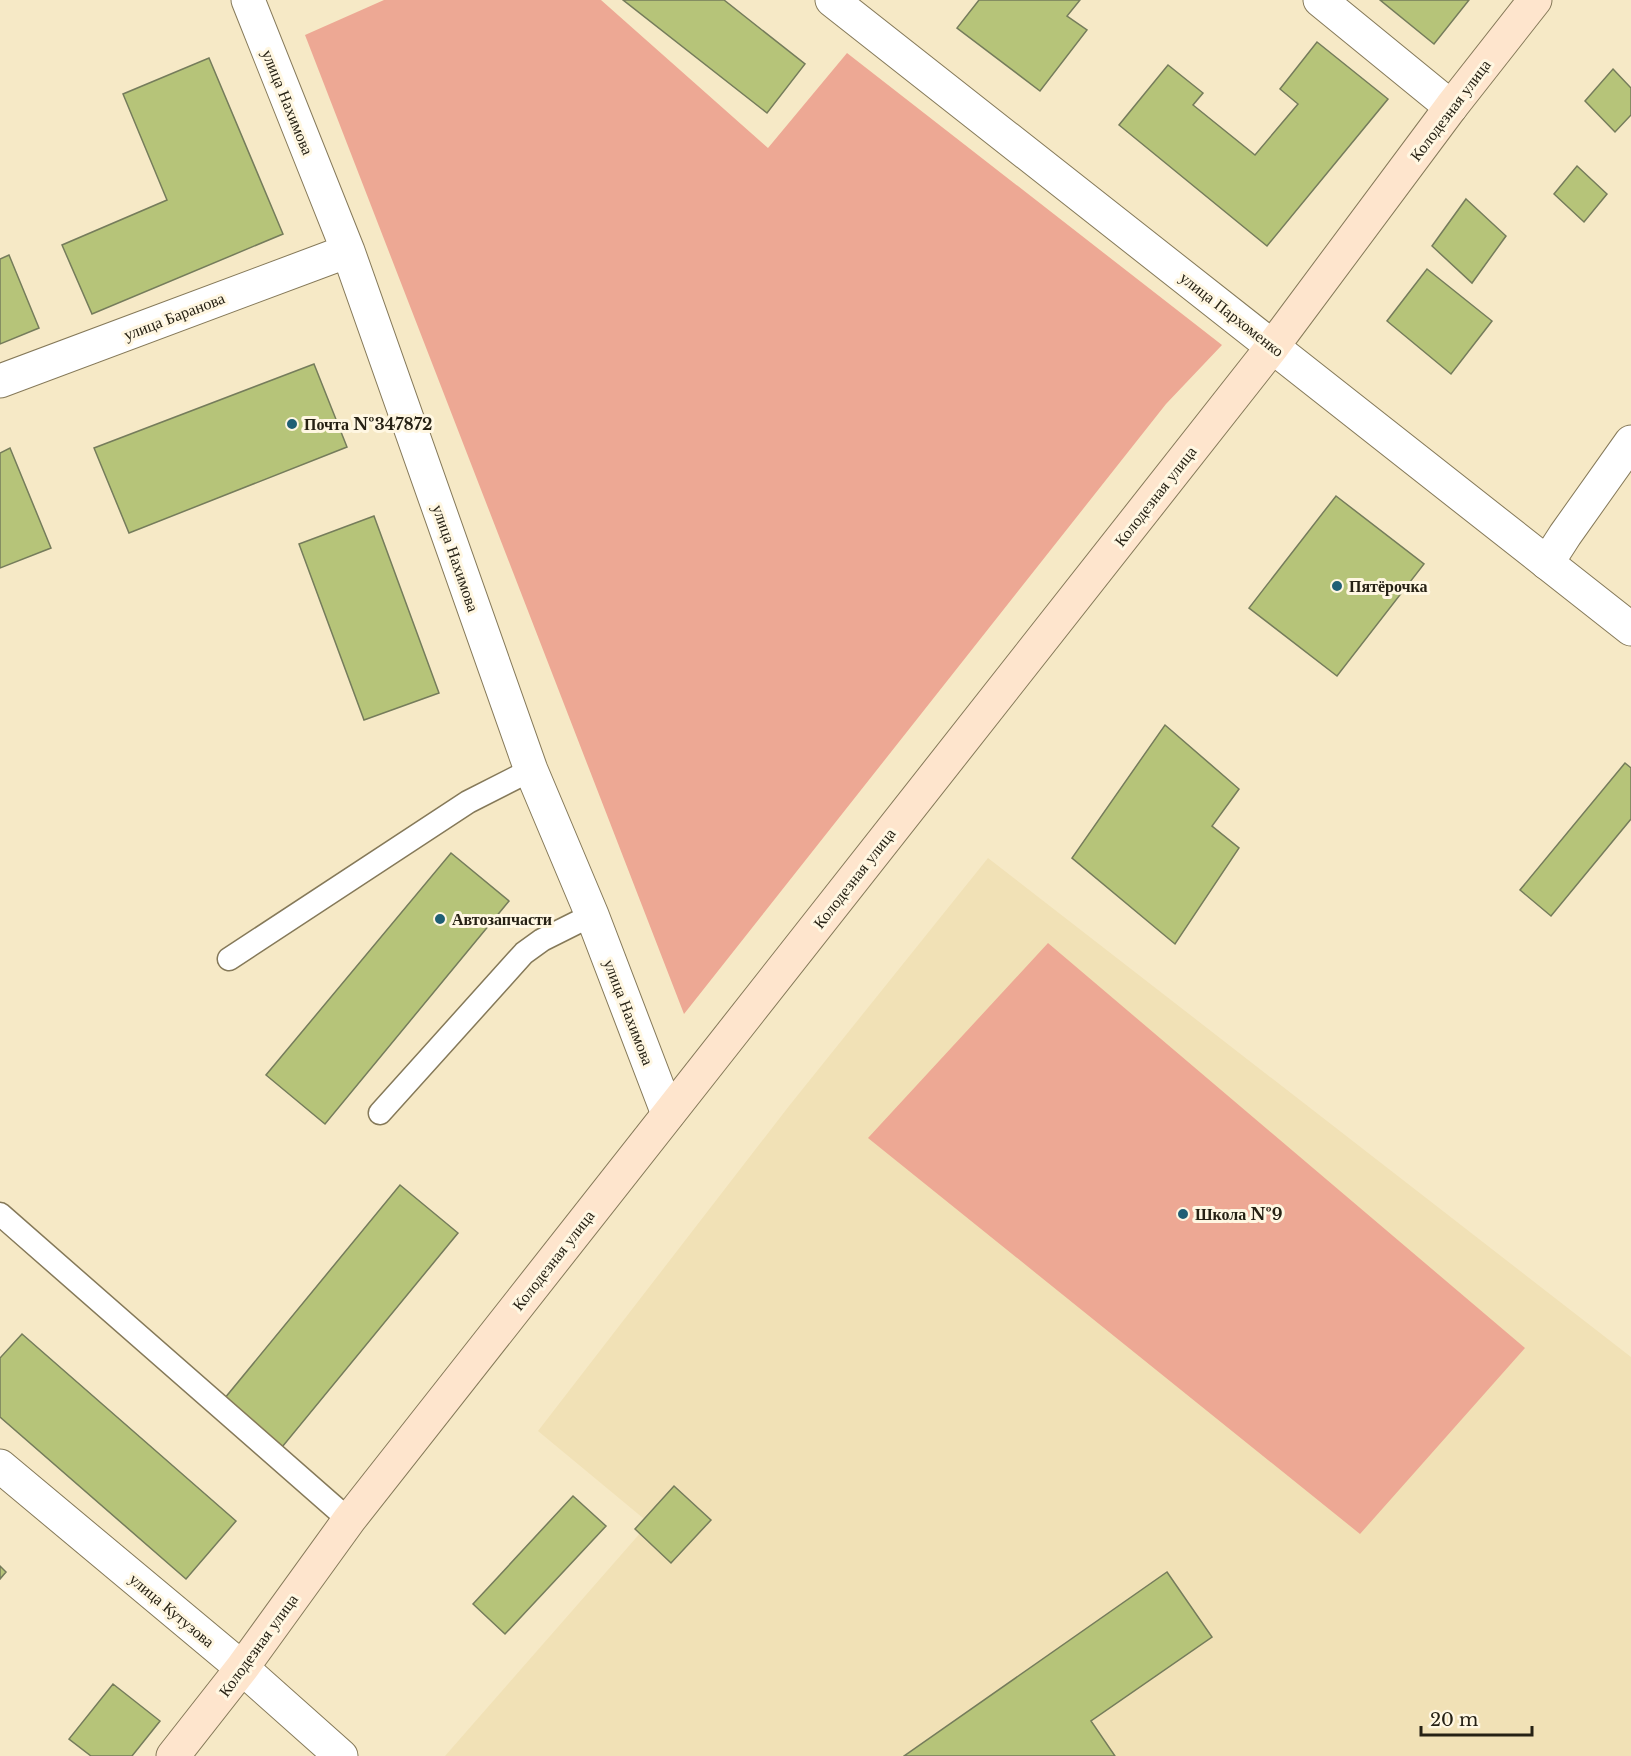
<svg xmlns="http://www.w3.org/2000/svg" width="1631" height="1756" font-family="'Libre Baskerville',serif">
	<rect width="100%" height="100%" fill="#f6e9c6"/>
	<path fill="#f1e1b6" d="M988 858 1631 1357V1756H445L649 1523 538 1431 789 1106Z"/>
	<path fill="#eda894" d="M384 0H601L768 148 847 53 1222 345 1166 404 684 1014 305 35Z
		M1048 943 1525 1348 1360 1534 868 1138Z"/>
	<path fill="#b6c479" stroke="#757c5b" stroke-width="1.5" d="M623 0H724L805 64 767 113Z
		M979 0H1080L1067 16 1087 30 1040 91 957 28Z
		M1380 0H1469L1434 44Z
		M1317 42 1388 99 1267 246 1119 125 1168 65 1203 93 1193 105 1255 155 1298 104 1280 89Z
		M209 58 283 234 92 314 62 245 167 200 123 94Z
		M1613 69 1631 88V115L1615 132 1585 101Z
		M1577 166 1607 194 1584 222 1554 194Z
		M1466 199 1506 236 1472 283 1432 246Z
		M9 255 39 328 0 344V259Z
		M1427 269 1492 321 1451 374 1387 321Z
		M314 364 347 447 129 533 94 448Z
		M10 448 51 548 0 568V453Z
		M1336 496 1424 564 1337 676 1249 608Z
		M374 516 439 693 364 720 299 544Z
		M1165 725 1239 789 1212 826 1239 848 1175 944 1072 858Z
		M1625 763 1631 768V819L1551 916 1520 890Z
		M451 853 509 901 325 1124 266 1075Z
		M400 1185 458 1233 278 1452 220 1404Z
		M22 1334 236 1521 186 1579 0 1417V1358Z
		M674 1486 711 1520 671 1563 635 1529Z
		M573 1496 606 1526 505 1634 473 1604Z
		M0 1566 6 1572 0 1579Z
		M1167 1572 1212 1637 1091 1721 1115 1756H904Z
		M113 1684 160 1721 132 1756H91L69 1739Z"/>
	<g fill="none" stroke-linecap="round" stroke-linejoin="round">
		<defs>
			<path id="service" d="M229 959 468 802 531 770
				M380 1113 524 953 542 940 592 915
				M0 1214 349 1520"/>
			<path id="minor" d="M248 0 348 251 531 770 592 915 668 1114
				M1320 0 1451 107
				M0 381 348 251
				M1547 563 1565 535 1631 442
				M0 1466 242 1668 341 1756"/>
			<path id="tertiary" d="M832 0 1631 629"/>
			<path id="secondary" d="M173 1756 242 1668 349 1520 1273 346 1451 107 1535 0"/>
		</defs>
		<use href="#service" stroke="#857959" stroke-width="25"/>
		<use href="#minor" stroke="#857959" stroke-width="35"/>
		<use href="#tertiary" stroke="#857959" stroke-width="35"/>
		<use href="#secondary" stroke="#857959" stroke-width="35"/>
		<use href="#service" stroke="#fff" stroke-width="22"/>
		<use href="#minor" stroke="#fff" stroke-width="33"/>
		<use href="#tertiary" stroke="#fff" stroke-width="33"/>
		<use href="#secondary" stroke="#fee5cd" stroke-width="33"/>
	</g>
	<g fill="#205f75" stroke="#fff7e2" stroke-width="2">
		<circle cx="292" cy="424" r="6"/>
		<circle cx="1337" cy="586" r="6"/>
		<circle cx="440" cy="919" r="6"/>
		<circle cx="1183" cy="1214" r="6"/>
	</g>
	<g text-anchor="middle" stroke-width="6" stroke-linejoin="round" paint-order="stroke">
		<g font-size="16" fill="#262114" stroke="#fff7e2">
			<text transform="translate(288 102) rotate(68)" y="6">улица Нахимова</text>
			<text transform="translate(1450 110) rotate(-53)" y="6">Колодезная улица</text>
			<text transform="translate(1232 314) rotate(38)" y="6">улица Пархоменко</text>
			<text transform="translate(174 316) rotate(-21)" y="6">улица Баранова</text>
			<text transform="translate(1155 496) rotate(-52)" y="6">Колодезная улица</text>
			<text transform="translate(456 558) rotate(71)" y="6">улица Нахимова</text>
			<text transform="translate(854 878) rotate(-52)" y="6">Колодезная улица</text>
			<text transform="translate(629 1012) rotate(69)" y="6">улица Нахимова</text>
			<text transform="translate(553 1260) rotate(-52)" y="6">Колодезная улица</text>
			<text transform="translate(172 1610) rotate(40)" y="6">улица Кутузова</text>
			<text transform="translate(258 1645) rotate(-54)" y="6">Колодезная улица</text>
		</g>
		<g font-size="16" font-weight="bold" fill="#262114" stroke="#fff7e2" text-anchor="start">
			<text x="304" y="430">Почта №347872</text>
			<text x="1349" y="592">Пятёрочка</text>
			<text x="452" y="925">Автозапчасти</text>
			<text x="1195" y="1220">Школа №9</text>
		</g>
	</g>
	<path d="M1421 1726v9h111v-9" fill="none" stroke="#262114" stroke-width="3"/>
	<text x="1430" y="1726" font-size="18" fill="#262114" stroke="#fff7e2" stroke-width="4.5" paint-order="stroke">20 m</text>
</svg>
